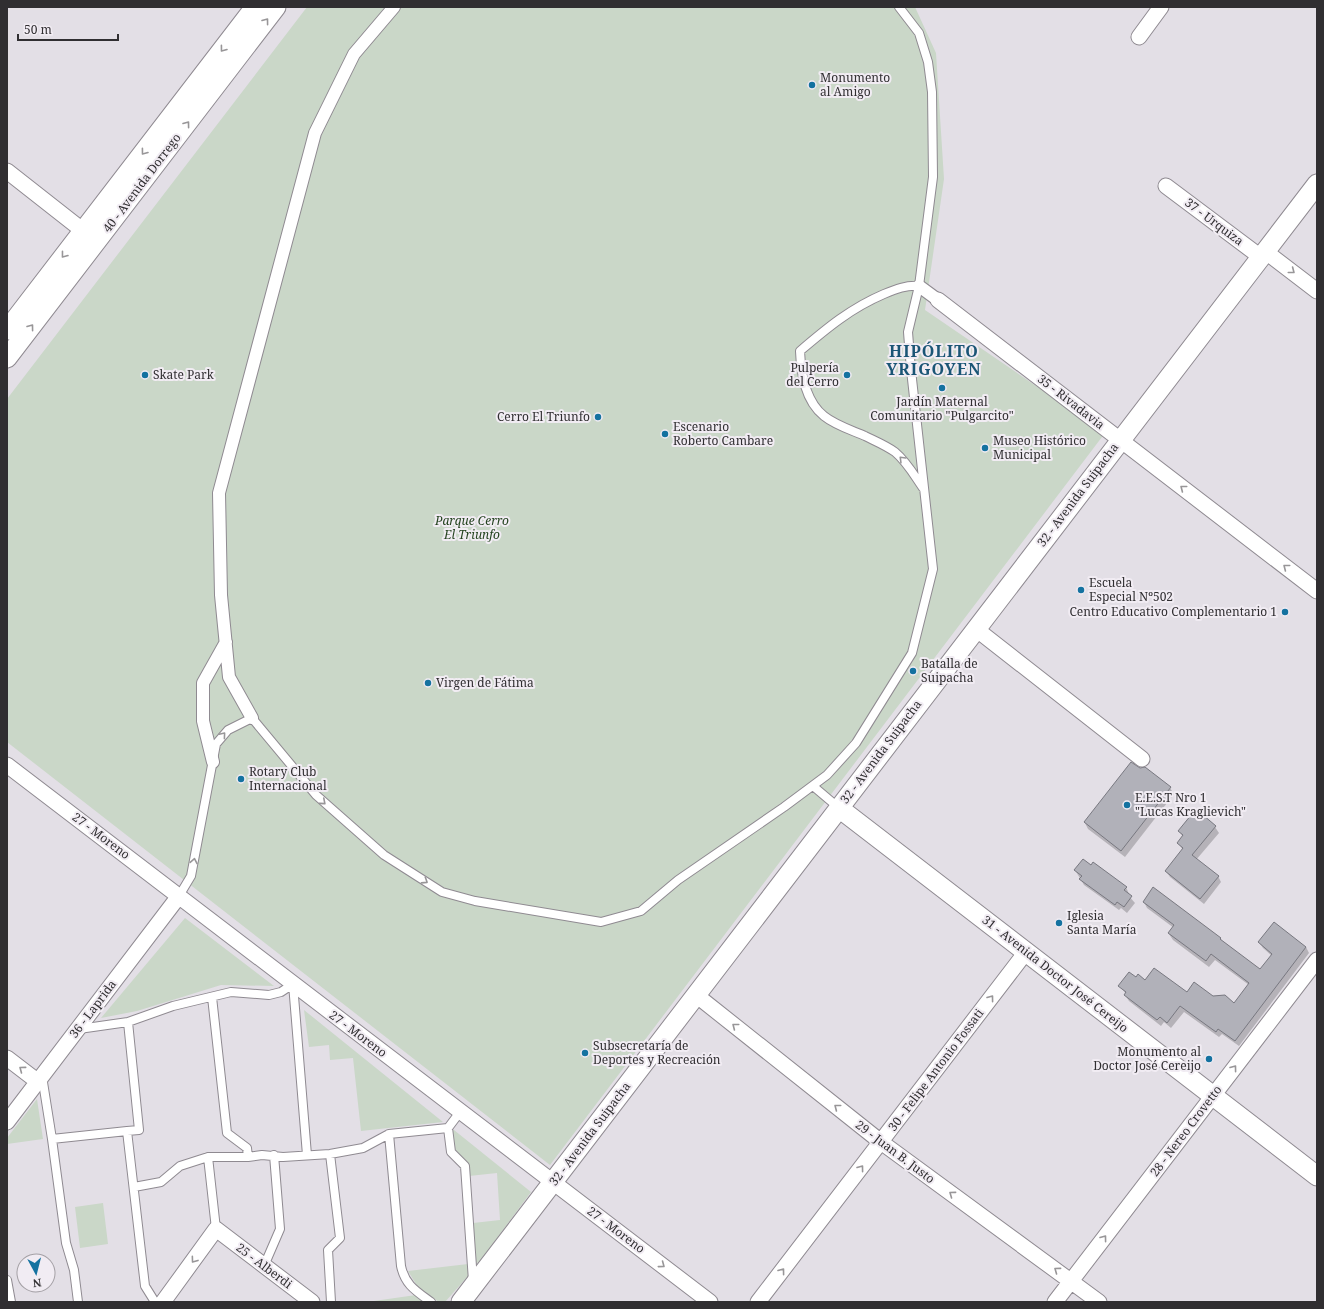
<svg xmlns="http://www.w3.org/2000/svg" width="1324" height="1309" font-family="'Noto Serif',serif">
	<rect width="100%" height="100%" fill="#e3dfe6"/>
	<path fill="#cad7c8" d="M307 7H915L936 53 944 179 925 310 1105 433 550 1165 7 742V399Z
		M185 918 274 986 221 985 137 1011 101 1018Z
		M304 1010 443 1122 361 1131 353 1058 330 1060 329 1045 309 1047Z
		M37 1099 43 1139 7 1144V1138Z
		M454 1130 531 1192 481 1260 476 1264 473 1223 500 1220 497 1173 469 1176 454 1151 451 1131Z
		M103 1203 108 1244 80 1248 75 1207Z
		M468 1264 469 1275 445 1302H439L419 1289 408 1271Z
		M416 1295 426 1302H367Z"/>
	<path fill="#0003" d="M1145 768 1170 788 1174 794 1125 857 1088 829 1085 823 1140 769Z
		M1215 827 1219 833 1196 860 1218 876 1221 882 1204 904 1170 877 1166 871 1183 850 1178 843 1183 837 1179 831Z
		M1075 870 1126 887 1129 894 1128 895 1135 903 1127 913 1121 908 1119 910 1084 885Z
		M1153 889 1221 939 1223 943 1260 970 1272 956 1263 948 1259 942 1306 947 1309 953 1239 1046 1222 1034 1219 1037 1184 1012 1171 1028 1164 1022 1161 1026 1129 1001 1125 995 1126 994 1120 986 1136 979 1187 994 1212 997 1234 1004 1249 985 1215 960 1209 967 1173 940 1169 934 1174 928 1147 908 1144 902Z"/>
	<path fill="#b1b1b9" stroke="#787880" d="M1131 762 1140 768 1145 767 1171 787 1121 851 1084 822Z
		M1196 809 1216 826 1192 855 1219 876 1200 899 1165 871 1183 848 1177 843 1183 835 1178 831Z
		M1083 859 1091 865 1093 862 1127 887 1124 890 1132 896 1124 907 1117 902 1115 905 1079 879 1082 876 1074 870Z
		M1153 887 1221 938 1220 939 1260 969 1272 954 1258 942 1274 922 1306 947 1235 1041 1218 1029 1216 1032 1180 1006 1167 1023 1160 1017 1157 1020 1124 995 1126 992 1118 986 1129 972 1136 977 1138 974 1145 980 1154 968 1187 992 1194 982 1213 996 1225 995 1234 1003 1249 983 1211 954 1206 961 1168 933 1174 925 1143 902Z"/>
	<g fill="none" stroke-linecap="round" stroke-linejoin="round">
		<defs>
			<path id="service" d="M919 286C906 285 896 289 884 294 851 308 827 328 800 351 801 374 805 401 824 416 835 425 851 430 865 436 875 441 885 445 895 452 907 462 914 475 923 488
				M813 786 839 808
				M179 896 191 876 216 744 228 730 252 718 316 795 384 855 442 892 475 901 601 922 641 911 678 880 784 807 827 775 856 743 912 653 933 569 911 370 908 332 919 286 933 177 932 92 928 62 919 33 899 7
				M293 984 307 1155
				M212 997 227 1133 247 1148 248 1157
				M128 1022 139 1130 127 1131 145 1286 155 1302
				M79 1029 128 1022 173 1006 231 992 269 995 281 992 293 984
				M42 1076 52 1139 66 1243 74 1270 78 1302
				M448 1128 451 1152 465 1166 473 1281
				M389 1134 401 1266C405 1285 416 1291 431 1302
				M52 1139 127 1131
				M330 1154 340 1238 328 1250 331 1302
				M208 1157 216 1229
				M134 1187 161 1182 180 1166 208 1157H248L262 1155 283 1157 330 1154 363 1148 389 1134 448 1128 460 1112
				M264 1266 280 1229 274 1155
				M7 1280 11 1302"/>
			<path id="pedestrian" d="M919 286 938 300
				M252 718 229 677 221 595 219 493 315 133 354 54 394 7
				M213 762 203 721V683L226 642"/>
			<path id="minor" d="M1139 37 1161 7
				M7 171 91 237
				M1166 186 1262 258
				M1266 252 1317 291
				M938 300 1317 591
				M976 629 1142 759
				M7 765 710 1302
				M696 995 881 1142 1099 1302
				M7 1058 37 1081
				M7 1122 179 896
				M163 1302 216 1229 312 1302
				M758 1302 1026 952
				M1055 1302 1317 960"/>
			<path id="tertiary" d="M7 330 255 7
				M7 358 276 7
				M839 808 1317 1176
				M461 1302 1317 184"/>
		</defs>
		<use href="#service" stroke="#8f8a91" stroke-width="10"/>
		<use href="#pedestrian" stroke="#8f8a91" stroke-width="14"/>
		<use href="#minor" stroke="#8f8a91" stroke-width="17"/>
		<use href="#tertiary" stroke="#8f8a91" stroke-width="21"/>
		<use href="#service" stroke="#fff" stroke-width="8"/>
		<use href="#pedestrian" stroke="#fff" stroke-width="12"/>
		<use href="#minor" stroke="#fff" stroke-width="15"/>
		<use href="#tertiary" stroke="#fff" stroke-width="19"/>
	</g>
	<defs><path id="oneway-chevron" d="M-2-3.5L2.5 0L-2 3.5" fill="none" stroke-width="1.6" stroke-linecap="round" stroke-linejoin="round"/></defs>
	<g stroke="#989698">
		<use href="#oneway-chevron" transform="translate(266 21) rotate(-53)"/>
		<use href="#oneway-chevron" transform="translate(223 49) rotate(127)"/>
		<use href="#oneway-chevron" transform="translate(187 124) rotate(-53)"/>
		<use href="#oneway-chevron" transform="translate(144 152) rotate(127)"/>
		<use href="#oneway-chevron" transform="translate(64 255) rotate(128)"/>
		<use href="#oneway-chevron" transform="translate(1292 271) rotate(38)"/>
		<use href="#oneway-chevron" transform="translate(31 327) rotate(-53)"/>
		<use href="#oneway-chevron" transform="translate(902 459) rotate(-135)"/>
		<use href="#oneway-chevron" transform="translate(1183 488) rotate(-142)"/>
		<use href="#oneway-chevron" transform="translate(1286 567) rotate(-142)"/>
		<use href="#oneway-chevron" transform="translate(223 735) rotate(-50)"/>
		<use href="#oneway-chevron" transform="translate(323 802) rotate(41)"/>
		<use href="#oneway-chevron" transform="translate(194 861) rotate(-79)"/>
		<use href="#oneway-chevron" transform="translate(425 881) rotate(33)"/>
		<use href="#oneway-chevron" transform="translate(991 998) rotate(-53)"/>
		<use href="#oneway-chevron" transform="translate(735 1026) rotate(-142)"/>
		<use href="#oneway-chevron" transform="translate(1234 1068) rotate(-53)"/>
		<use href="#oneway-chevron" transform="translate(22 1069) rotate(-143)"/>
		<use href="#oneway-chevron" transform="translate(837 1107) rotate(-142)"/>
		<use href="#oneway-chevron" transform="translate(861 1168) rotate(-53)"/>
		<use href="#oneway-chevron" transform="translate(952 1194) rotate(-144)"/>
		<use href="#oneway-chevron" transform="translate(1104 1238) rotate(-53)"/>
		<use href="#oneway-chevron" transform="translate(194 1260) rotate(126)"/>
		<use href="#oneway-chevron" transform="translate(662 1265) rotate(37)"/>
		<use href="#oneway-chevron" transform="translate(1057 1270) rotate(-144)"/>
		<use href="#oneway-chevron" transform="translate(782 1271) rotate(-53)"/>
	</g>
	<g fill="#1472a0" stroke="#f1ecf3" stroke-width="1.5">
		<circle cx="812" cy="85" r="4"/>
		<circle cx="145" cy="375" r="4"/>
		<circle cx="847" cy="375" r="4"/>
		<circle cx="942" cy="388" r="4"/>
		<circle cx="598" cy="417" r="4"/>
		<circle cx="665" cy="434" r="4"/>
		<circle cx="985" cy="448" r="4"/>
		<circle cx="1081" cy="590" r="4"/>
		<circle cx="1285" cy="612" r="4"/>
		<circle cx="913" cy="671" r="4"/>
		<circle cx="428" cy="683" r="4"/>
		<circle cx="241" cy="779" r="4"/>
		<circle cx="1127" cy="805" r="4"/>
		<circle cx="1059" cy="923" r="4"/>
		<circle cx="585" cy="1053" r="4"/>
		<circle cx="1209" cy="1059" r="4"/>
	</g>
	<g text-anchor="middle" stroke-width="4" stroke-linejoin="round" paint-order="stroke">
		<g font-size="12" fill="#302e31" stroke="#f1ecf3" text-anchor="start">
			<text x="820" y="82">Monumento<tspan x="820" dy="14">al Amigo</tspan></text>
			<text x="839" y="372" text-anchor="end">Pulpería<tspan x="839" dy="14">del Cerro</tspan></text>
			<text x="153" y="379">Skate Park</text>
			<text x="942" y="406" text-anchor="middle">Jardín Maternal<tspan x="942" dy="14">Comunitario "Pulgarcito"</tspan></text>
			<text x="590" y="421" text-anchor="end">Cerro El Triunfo</text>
			<text x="673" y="431">Escenario<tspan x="673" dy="14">Roberto Cambare</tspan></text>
			<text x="993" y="445">Museo Histórico<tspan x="993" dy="14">Municipal</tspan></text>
			<text x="1089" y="587">Escuela<tspan x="1089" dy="14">Especial Nº502</tspan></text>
			<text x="1277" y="616" text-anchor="end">Centro Educativo Complementario 1</text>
			<text x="921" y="668">Batalla de<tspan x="921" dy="14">Suipacha</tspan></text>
			<text x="436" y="687">Virgen de Fátima</text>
			<text x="249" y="776">Rotary Club<tspan x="249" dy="14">Internacional</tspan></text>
			<text x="1135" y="802">E.E.S.T Nro 1<tspan x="1135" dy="14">"Lucas Kraglievich"</tspan></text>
			<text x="1067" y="920">Iglesia<tspan x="1067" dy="14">Santa María</tspan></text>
			<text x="593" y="1050">Subsecretaría de<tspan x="593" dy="14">Deportes y Recreación</tspan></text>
			<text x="1201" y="1056" text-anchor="end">Monumento al<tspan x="1201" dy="14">Doctor José Cereijo</tspan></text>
		</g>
		<g font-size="12" fill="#302e31" stroke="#f1ecf3">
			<text transform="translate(142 183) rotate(-53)" y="4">40 - Avenida Dorrego</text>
			<text transform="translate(1214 222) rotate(37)" y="4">37 - Urquiza</text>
			<text transform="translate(1071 402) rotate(38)" y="4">35 - Rivadavia</text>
			<text transform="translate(1078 495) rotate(-53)" y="4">32 - Avenida Suipacha</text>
			<text transform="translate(881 752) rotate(-53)" y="4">32 - Avenida Suipacha</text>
			<text transform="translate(101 836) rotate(37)" y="4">27 - Moreno</text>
			<text transform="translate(1055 974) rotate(38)" y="4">31 - Avenida Doctor José Cereijo</text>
			<text transform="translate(93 1009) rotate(-53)" y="4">36 - Laprida</text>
			<text transform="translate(358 1034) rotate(37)" y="4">27 - Moreno</text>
			<text transform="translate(936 1070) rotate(-53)" y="4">30 - Felipe Antonio Fossati</text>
			<text transform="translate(1186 1131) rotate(-53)" y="4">28 - Nereo Crovetto</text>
			<text transform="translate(590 1134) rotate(-53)" y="4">32 - Avenida Suipacha</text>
			<text transform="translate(895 1152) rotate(37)" y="4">29 - Juan B. Justo</text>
			<text transform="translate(616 1230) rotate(37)" y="4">27 - Moreno</text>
			<text transform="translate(264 1266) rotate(37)" y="4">25 - Alberdi</text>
		</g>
		<g font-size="12" font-style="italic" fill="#24431f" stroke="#f1ecf3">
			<text x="472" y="525">Parque Cerro<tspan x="472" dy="14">El Triunfo</tspan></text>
		</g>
		<g font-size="16" font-weight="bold" letter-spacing="1" fill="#1a5575" stroke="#f1ecf3">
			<text x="934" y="357">HIPÓLITO<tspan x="934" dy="18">YRIGOYEN</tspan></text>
		</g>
	</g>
	<rect width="1324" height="1309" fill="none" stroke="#302e31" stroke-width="16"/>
	<g transform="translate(36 1273) rotate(173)"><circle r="19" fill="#f1ecf3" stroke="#a4a0a5"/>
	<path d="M0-3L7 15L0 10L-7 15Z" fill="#1472a0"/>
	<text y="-6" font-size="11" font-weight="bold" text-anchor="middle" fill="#302e31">N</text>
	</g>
	<path d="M18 34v6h100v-6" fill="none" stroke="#302e31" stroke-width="2"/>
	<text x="24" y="34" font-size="12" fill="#302e31" stroke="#f1ecf3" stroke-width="3" paint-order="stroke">50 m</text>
</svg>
